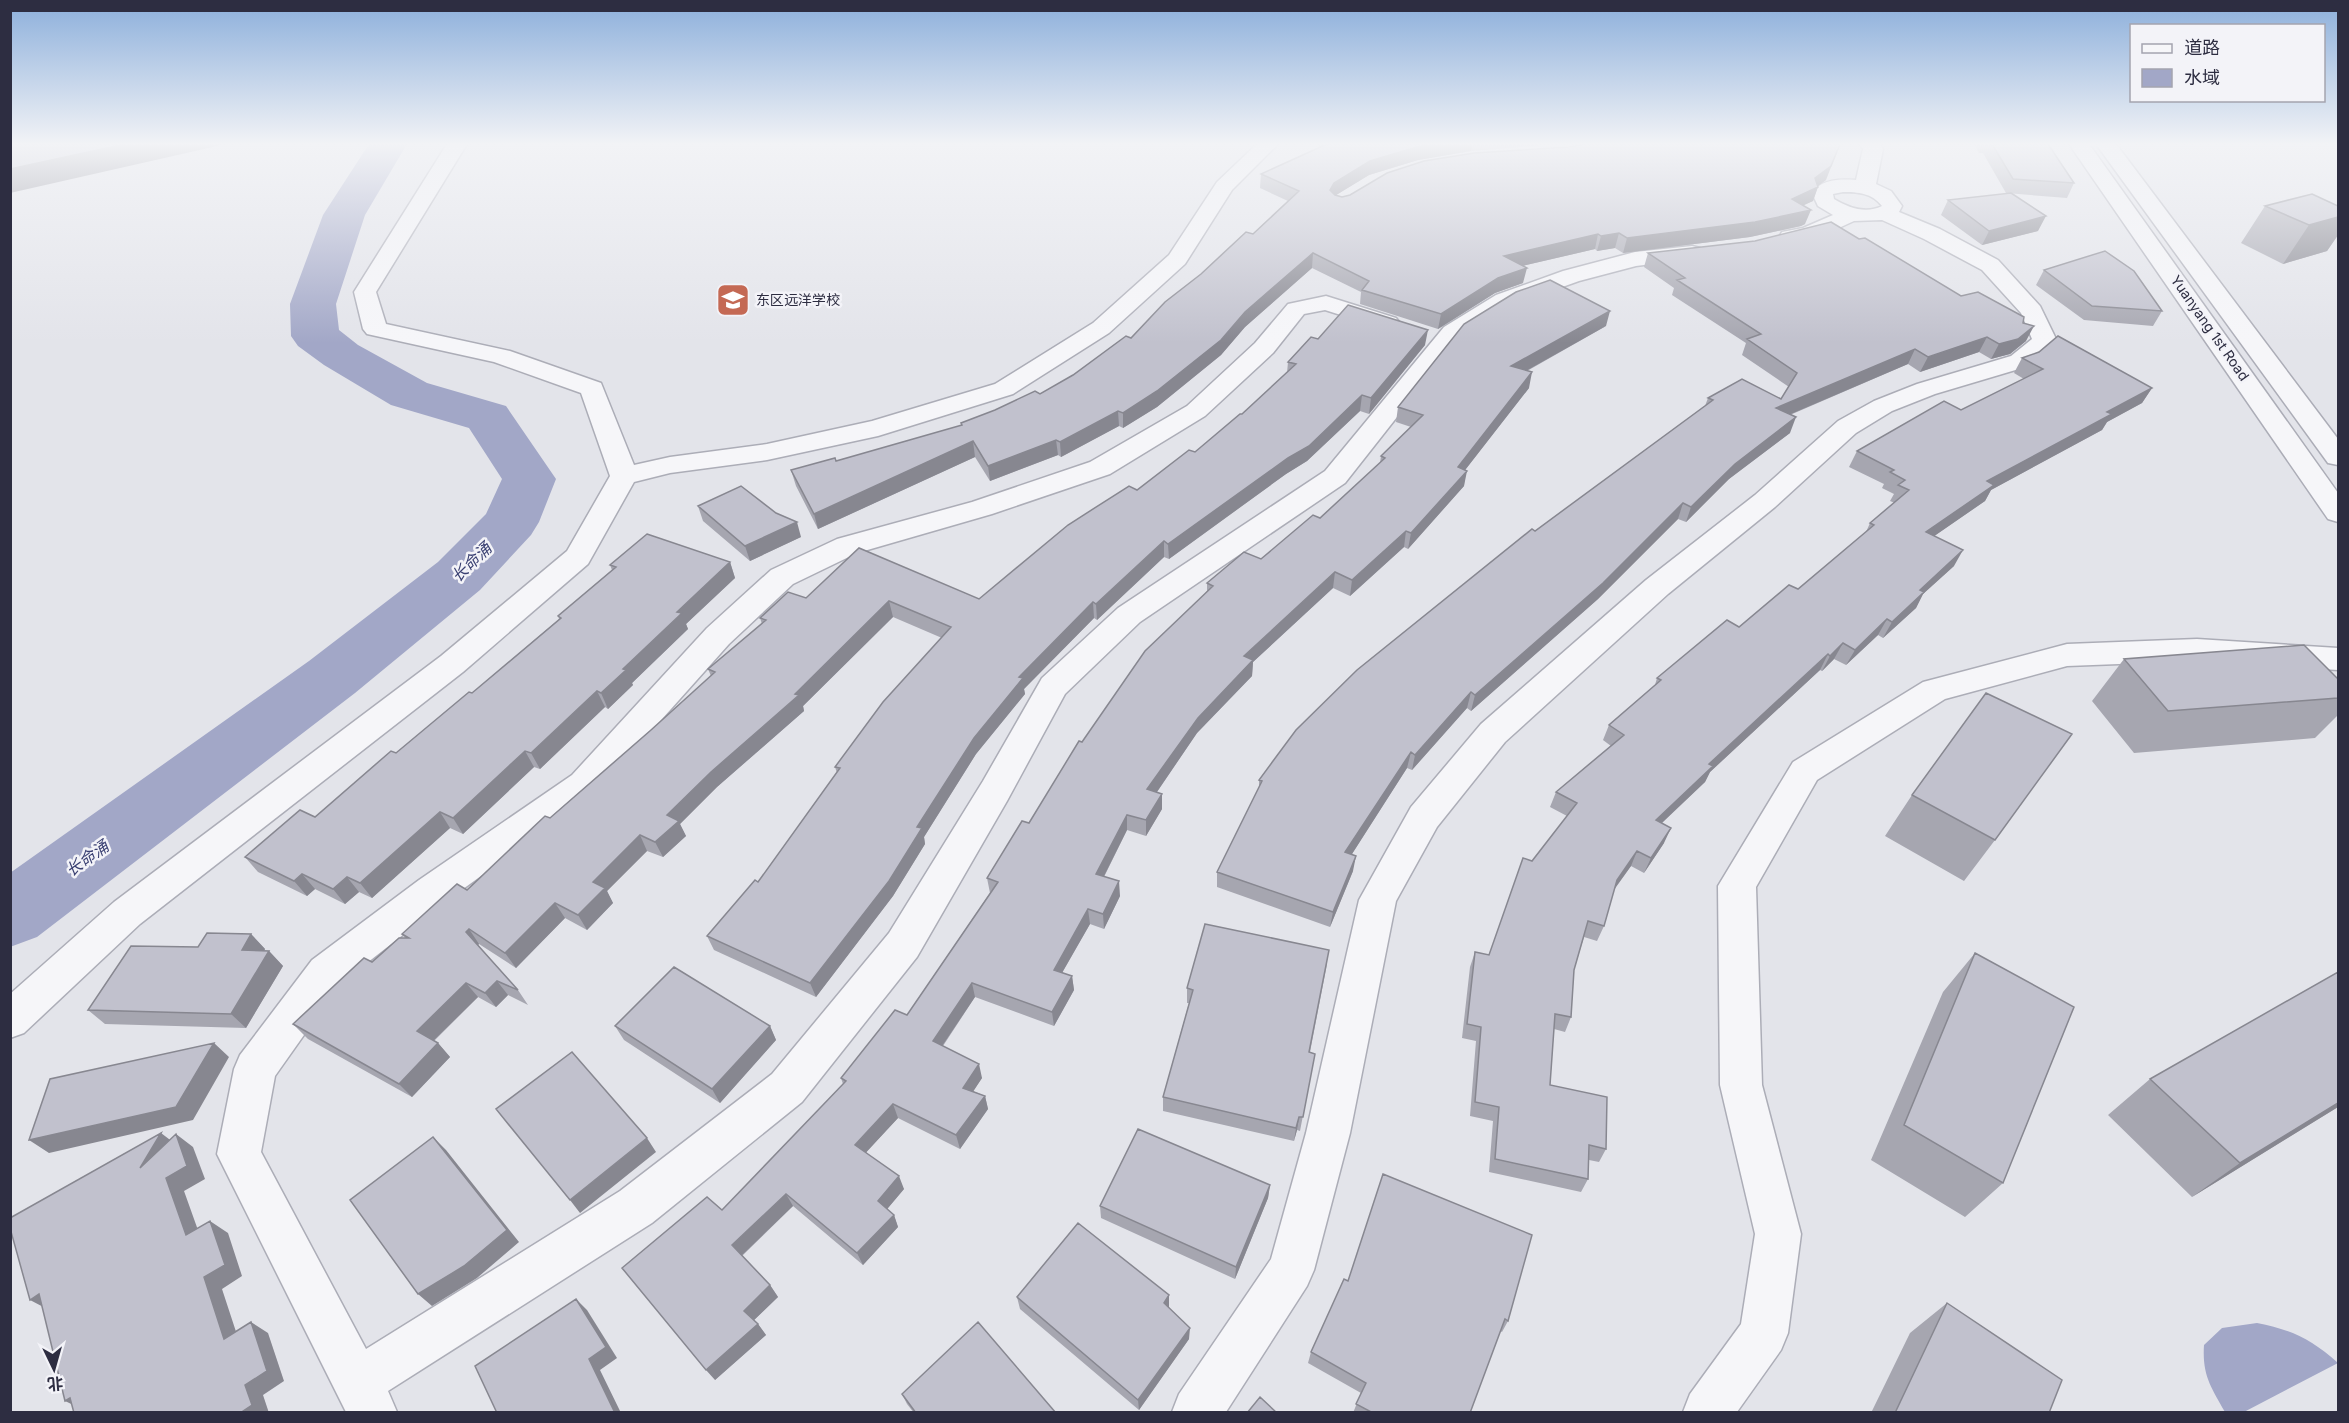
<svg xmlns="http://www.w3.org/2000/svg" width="2349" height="1423" font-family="Inter,'Noto Sans SC',sans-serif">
	<rect width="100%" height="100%" fill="#e3e4ea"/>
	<path fill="#a2a7c7" d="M2257 1323C2292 1330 2311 1339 2338 1363L2244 1412H2225C2211 1387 2202 1375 2204 1345L2222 1328Z"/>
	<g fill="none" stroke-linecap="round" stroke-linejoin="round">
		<path fill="#a2a7c7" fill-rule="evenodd" d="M369 144H407L365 215 336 304 339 330 358 345 427 383 506 406 556 479 539 522 531 535 480 590 355 693 37 937 10 947V873L309 661 438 562 486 514 502 479 469 428 391 405 324 365 298 346 291 336 290 304 323 215Z"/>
		<defs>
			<path id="minor" d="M447 144H467L376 292 386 324 510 351 601 383 634 465 670 457 767 444 872 421 995 384 1093 323 1169 255 1217 182 1257 144H1278L1232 190 1185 264 1109 333 1013 394 878 436 767 460 670 473 634 482 588 564 463 672 140 924 24 1033 10 1038V994L114 902 441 656 567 551 610 476 581 393 494 362 367 334 363 329 354 292Z
				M1860 144H1880L1883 149 1876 184 1891 191 1902 206 1899 212 1940 229 1998 260 2040 306 2057 341 2029 366 1935 394 1892 411 1856 433 1775 507 1668 594 1505 742 1437 827 1396 901 1350 1133 1314 1270 1307 1286 1226 1412H1172L1179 1394 1271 1259 1306 1133 1359 900 1411 807 1481 724 1646 580 1755 495 1838 421 1874 401 1917 384 2011 356 2032 339 2021 313 1982 270 1924 239 1882 220 1854 221 1817 238 1790 244 1782 242 1779 237 1782 232 1803 228 1833 215 1818 206 1812 193C1821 179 1841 179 1856 180L1863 149ZM1843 192C1858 192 1872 193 1882 206 1866 214 1849 208 1834 199L1833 194Z
				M2069 144H2089L2338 493V522L2328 519Z
				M2096 144H2116L2338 439V465L2328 463Z
				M1692 246 1700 248 1703 253 1700 258 1636 266 1579 281 1512 305 1460 337 1345 483 1140 622 1065 694 1007 801 917 957 802 1102 652 1223 388 1391 397 1412H346L217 1154 234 1069 240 1055 312 960 419 880 572 775 707 628 771 570 837 539 972 502 1090 462 1187 406 1255 343 1288 304 1326 296 1396 318 1400 323 1396 328 1388 330 1325 310 1304 314 1273 353 1205 416 1110 474 992 514 857 553 793 584 729 644 596 793 445 902 340 984 275 1076 261 1152 366 1349 620 1191 772 1074 889 933 983 781 1042 678 1118 608 1325 471 1444 327 1496 295 1563 271 1635 252Z
				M2197 639 2338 648V670L2197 661 2067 666 1945 699 1817 780 1756 887 1762 1085 1801 1234 1788 1333 1781 1350 1737 1412H1683L1690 1394 1741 1324 1755 1234 1720 1085 1718 886 1793 762 1923 682 2067 644Z"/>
		</defs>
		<use href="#minor" stroke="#acadb7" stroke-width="3"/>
		<use href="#minor" fill="#f6f6f9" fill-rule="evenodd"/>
	</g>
	<path fill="#a6a6b0" d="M1320 144H1557L1471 151 1418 160 1369 175 1336 195 1342 197 1826 180 1818 186 1813 201 1803 205 1805 224 1801 226 1750 237 1623 253 1615 248 1597 251 1595 249 1522 266 1523 283 1495 293 1438 329 1360 304 1361 292 1312 268 1245 327 1221 355 1157 407 1123 428 1119 426 1061 457 1058 455 990 481 975 457 818 529 796 486 791 470 836 461 961 426V423L1040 394 1073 375 1131 338 1253 234 1288 201 1260 188 1261 174 1319 147Z
		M1939 144H2048L2074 183 2067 198 2006 193 1983 153H1979L1975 145Z
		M1948 200 2038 231 1982 245 1941 215Z
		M2265 206H2338V235L2327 251 2283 264 2241 243Z
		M1859 239 1961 296 2023 323 2026 341 2010 354 1991 359 1979 352 1920 372 1908 364 1790 415V433L1729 479 1686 522 1678 519 1598 599 1471 711 1467 708 1412 770 1407 768 1352 854 1353 871 1330 927 1217 887V872L1259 789V780L1535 531 1705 406 1708 398 1781 399 1789 387 1742 355 1746 343 1672 295 1674 288 1644 267 1648 253Z
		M2044 270 2162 311 2153 326 2084 320 2036 285Z
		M1606 326 1527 371 1529 388 1465 470 1464 486 1408 549 1404 547 1350 596 1333 588 1253 662 1252 676 1197 733 1157 792 1162 809 1146 836 1127 830 1104 877 1120 896 1104 929 1090 924 1062 973 1072 976 1074 990 1054 1026 975 997 943 1046 982 1078 973 1091 985 1096 988 1109 960 1149 898 1118 866 1152 904 1189 887 1209 894 1215 898 1227 863 1265 793 1206 742 1256 770 1285 778 1297 754 1320 758 1324 766 1335 715 1380 722 1210 843 1084 841 1078 907 1015 990 893 987 878 1029 823 1082 742 1207 591V583L1261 559 1320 518 1380 463 1381 456 1411 427 1396 422 1398 407Z
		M1318 339 1425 345 1369 414 1360 411 1307 461 1286 474 1169 559 1164 557 1097 620 1094 618 1024 689 1025 694 976 754 924 837 925 844 893 896 816 997 714 950 707 936 758 882 837 773 835 767 942 638 893 617 803 706 804 711 717 787 680 824 686 836 663 857 647 851 607 891 613 903 587 930 565 918 516 968 479 944 478 945 518 990 528 1005 508 995 496 1007 478 997 434 1041 438 1043 450 1057 412 1097 308 1039 293 1024 372 962 405 938 402 934 467 890 651 730 711 676 708 669 762 624 760 618 806 598 979 599 1137 490 1195 452 1242 414 1287 373 1288 362Z
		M2022 358 2152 388 2142 403 2107 422 2102 430 1991 490 1985 501 1934 536 1954 566 1923 594 1916 608 1883 638 1878 635 1846 665 1834 659 1822 671 1820 670 1710 772 1705 782 1662 823 1664 843 1644 873 1631 866 1614 890 1604 926 1597 941 1584 937 1574 970 1571 1017 1565 1032 1554 1029 1550 1085 1606 1149 1599 1162 1589 1160 1588 1179 1581 1192 1489 1172 1493 1121 1470 1116 1476 1041 1462 1038 1470 967 1475 952 1489 955 1532 861 1567 816 1550 807 1556 792 1611 746 1603 740 1609 725 1655 685 1657 678 1739 627 1798 589 1866 532 1870 523 1895 503 1890 501 1894 494 1882 488 1884 484 1849 467 1857 451 1961 410 2024 379 2014 373Z
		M698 506 801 537 750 561 703 521Z
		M730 562 735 578 686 624 688 629 632 683 633 685 608 709 605 707 540 769 534 767 463 834 450 828 372 898 359 892 345 904 315 889 307 896 258 872 245 857 315 817 472 693 559 619 558 616 612 570 610 565Z
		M2124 659 2338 679V715L2315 738 2134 753 2092 701Z
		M1912 795 1995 840 1964 881 1885 836Z
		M251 934 265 949 264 951H269L283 966 246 1028 105 1024 88 1010 198 947Z
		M1975 953 2003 1183 1965 1217 1871 1160 1943 992Z
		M1327 964 1310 1052 1312 1068 1300 1131 1297 1130 1294 1141 1163 1111V1097L1189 1003H1187V988Z
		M615 1026H770L776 1040 720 1103 624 1040Z
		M2150 1079 2338 1107 2192 1197 2108 1115Z
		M1270 1185 1268 1198 1235 1279 1101 1218 1100 1206Z
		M1348 1281 1508 1321 1502 1332 1500 1331 1470 1413H1353L1361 1393 1308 1363 1311 1352Z
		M1169 1295V1308L1189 1339 1139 1410 1020 1309 1017 1297Z
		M1947 1303 2049 1413H1871L1910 1333Z
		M902 1394 1056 1413H914L907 1404Z"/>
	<path fill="#878790" d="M125 144H226L10 193V169Z
		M1433 144H1472L1471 151 1418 160 1369 175 1333 197 1330 190 1334 183 1370 161 1420 146Z
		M1840 144 1826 180 1815 188 1818 187 1813 201 1787 213 1792 199 1815 178Z
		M1811 210 1805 224 1801 226 1750 237 1623 253 1627 238Z
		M2046 216 2038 231 1982 245 1989 231Z
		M2338 217V235L2327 251 2283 264 2309 225Z
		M1619 233 1615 248 1597 251 1601 236Z
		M1598 234 1595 249 1501 271 1504 256Z
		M1313 253 1312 268 1245 327 1221 355 1157 407 1123 428V413L1245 312Z
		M1527 268 1523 283 1495 293 1438 329 1441 314 1498 278Z
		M1610 311 1606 326 1508 381 1511 366Z
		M2034 326 2026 341 2010 354 1991 359 1999 344Z
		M1428 330 1425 345 1369 414 1371 398Z
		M1987 337 1979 352 1920 372 1928 357Z
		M1915 349 1908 364 1770 423 1776 408Z
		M1532 372 1529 388 1455 483 1458 467Z
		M2152 388 2142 403 2107 422 2102 430 1991 490 1985 501 1917 548 1926 532 1987 481 2107 412Z
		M1362 395 1360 411 1307 461 1286 474 1169 559 1168 544Z
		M1118 411 1119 426 1061 457 1060 442Z
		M1796 417 1790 433 1729 479 1686 522 1691 507 1735 464Z
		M1056 440 1058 455 990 481 988 466Z
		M973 441 975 457 818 529 814 514Z
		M1467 471 1464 486 1408 549 1411 533Z
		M1683 503 1678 519 1598 599 1471 711 1475 695Z
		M797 522 801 537 750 561 745 546Z
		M1406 531 1404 547 1350 596 1352 580Z
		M1164 541V557L1097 620 1096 604Z
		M1963 550 1954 566 1923 594 1916 608 1883 638 1892 622 1920 590Z
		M730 562 735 578 686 624 688 629 632 683 633 685 608 709 601 693 677 612Z
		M1335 572 1333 588 1253 662 1252 676 1197 733 1148 805 1147 789 1198 718 1244 656Z
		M889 601 893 617 803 706 804 711 717 787 680 824 686 836 663 857 655 842 667 815 711 772 795 694Z
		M1093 602 1094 618 1024 689 1025 694 976 754 924 837 925 844 893 896 816 997 810 983 917 827 974 738 1019 677Z
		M1887 619 1878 635 1846 665 1855 650Z
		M1843 643 1834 659 1822 671 1830 656Z
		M1828 654 1820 670 1710 772 1705 782 1649 835 1656 820 1709 764Z
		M597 691 605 707 540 769 531 753Z
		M1471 692 1467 708 1412 770 1415 755Z
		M525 751 534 767 463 834 453 818Z
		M1411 752 1407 768 1343 868 1345 852Z
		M1162 794V809L1146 836V820Z
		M440 812 450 828 372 898 360 883Z
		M1127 815V830L1097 890 1096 874Z
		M1671 828 1664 843 1644 873 1651 858Z
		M640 835 647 851 607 891 613 903 587 930 578 915 593 882Z
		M1637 851 1631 866 1610 895 1617 880Z
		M1356 856 1353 871 1330 927 1333 912Z
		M302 874 315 889 307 896 294 881Z
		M347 877 359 892 345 904 333 889Z
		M1119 881 1120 896 1104 929 1103 914Z
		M555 903 565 918 516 968 505 953Z
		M1088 909 1090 924 1055 985 1054 970Z
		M469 929 479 944 477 946 466 932Z
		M251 934 265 949 256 965 242 950Z
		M269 951 283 966 246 1028 231 1014Z
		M1072 976 1074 990 1054 1026 1052 1012Z
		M497 981 508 995 496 1007 485 993Z
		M466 983 478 997 429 1045 417 1031Z
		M972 983 975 997 936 1055 933 1041Z
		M770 1026 776 1040 720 1103 712 1089Z
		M214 1043 229 1057 193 1120 49 1153 29 1140Z
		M438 1043 450 1057 412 1097 399 1084Z
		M979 1064 982 1078 967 1101 963 1088Z
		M985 1096 988 1109 960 1149 956 1135Z
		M2338 1103V1107L2192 1197 2240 1163Z
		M893 1104 898 1118 861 1158 855 1145Z
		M1299 1117 1297 1130 1294 1141 1296 1128Z
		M161 1133 178 1146 140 1168Z
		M176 1134 193 1147 205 1179 184 1191 204 1247 186 1235 166 1178Z
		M433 1137 446 1150 519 1242 477 1278 432 1306 418 1294Z
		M647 1138 656 1152 580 1213 570 1200Z
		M899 1176 904 1189 883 1214 878 1201Z
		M1270 1185 1268 1198 1235 1279 1236 1267Z
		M786 1194 793 1206 740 1257 732 1245Z
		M894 1215 898 1227 863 1265 857 1253Z
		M210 1221 228 1233 242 1276 222 1289 242 1350 224 1339 204 1277Z
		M770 1285 778 1297 752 1322 744 1311Z
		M39 1294 51 1311 30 1300Z
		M1169 1295V1307L1164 1314V1303Z
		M576 1299 587 1310 617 1358 600 1370 621 1413H615L589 1359Z
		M251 1322 268 1333 284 1381 263 1395 269 1413H240L245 1385Z
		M758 1324 766 1335 715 1380 706 1370Z
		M1190 1328 1189 1339 1139 1410 1138 1400Z
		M70 1398 86 1411 65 1401Z"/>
	<path fill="#c1c1cd" stroke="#878790" stroke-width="1.5" d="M10 144H125L10 169Z
		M1327 144H1433L1420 146 1370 161 1334 183 1330 190 1335 195 1342 197 1350 195 1387 173 1424 161 1474 153 1568 147 1586 144H1840L1831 166 1815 178 1818 187 1792 199 1811 210 1755 222 1627 238 1619 233 1601 236 1598 234 1504 256 1527 268 1498 278 1441 314 1362 290 1369 281 1313 253 1245 312 1221 340 1157 391 1123 413 1118 411 1060 442 1056 440 988 466 973 441 814 514 791 470 835 458 836 461 962 425 961 423 995 410 1035 391 1040 394 1073 375 1126 336 1131 338 1165 302 1201 274 1246 232 1253 234 1299 191 1261 174Z
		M1992 144H2048L2074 183 2013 179Z
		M2011 193 2046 216 1989 231 1948 200Z
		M2312 194 2338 206V217L2309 225 2265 206Z
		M1831 222 1859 239 1865 238 1961 296 1978 292 2024 317 2023 323 2034 326 2018 339 1999 344 1987 337 1928 357 1915 349 1776 408 1796 417 1735 464 1691 507 1683 503 1603 583 1475 695 1471 692 1415 755 1411 752 1345 852 1356 856 1333 912 1217 872 1262 781 1259 780 1296 730 1357 670 1532 529 1535 531 1713 400 1708 398 1742 379 1781 399 1797 373 1747 339 1761 334 1677 280 1685 278 1648 253 1755 241Z
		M2105 251 2134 271 2162 311 2092 306 2044 270Z
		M1550 280 1610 311 1511 366 1532 372 1458 467 1467 471 1411 533 1406 531 1352 580 1335 572 1244 656 1253 660 1198 718 1147 789 1162 794 1146 820 1127 815 1096 874 1119 881 1103 914 1088 909 1054 970 1072 976 1052 1012 972 983 933 1041 979 1064 963 1088 985 1096 956 1135 893 1104 855 1145 899 1176 878 1201 894 1215 857 1253 786 1194 732 1245 770 1285 744 1311 758 1324 706 1370 622 1268 707 1197 722 1210 846 1081 841 1078 895 1010 907 1015 998 882 987 878 1022 821 1029 823 1079 741 1082 742 1145 651 1213 586 1207 583 1244 552 1261 559 1313 515 1320 518 1385 458 1381 456 1423 415 1398 407 1464 324 1516 292Z
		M1348 305 1428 330 1371 398 1362 395 1309 446 1288 458 1168 544 1164 541 1096 604 1093 602 1019 677 1023 678 974 738 917 827 922 828 889 881 810 983 707 936 755 880 758 882 840 768 835 767 883 702 951 627 889 601 795 694 799 695 711 772 667 815 679 821 655 842 640 835 593 882 605 888 578 915 555 903 505 953 469 929 466 932 518 990 497 981 485 993 466 983 417 1031 438 1043 399 1084 293 1024 364 958 372 962 399 938H409L402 934 457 884 467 890 545 816 550 818 651 730 715 672 708 669 766 620 760 618 788 592 806 598 859 548 979 599 1068 525 1129 486 1137 490 1189 450 1195 452 1240 414H1242L1296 364 1288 362 1311 337 1318 339Z
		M2058 336 2152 388 2107 412 2112 414 1987 481 1994 485 1926 532 1963 550 1920 590 1924 592 1892 622 1887 619 1855 650 1843 643 1830 656 1828 654 1709 764 1713 766 1656 820 1671 828 1651 858 1637 851 1617 880 1604 926 1588 921 1574 970 1571 1017 1555 1014 1550 1085 1607 1097 1606 1149 1589 1145 1588 1179 1495 1159 1499 1107 1475 1102 1481 1027 1467 1024 1475 952 1489 955 1523 858 1532 861 1577 803 1556 792 1624 735 1609 725 1661 680 1657 678 1727 620 1739 627 1789 585 1798 589 1874 525 1870 523 1909 490 1898 485 1905 480 1890 472 1894 470 1857 451 1944 401 1961 410 2043 369 2022 358 2039 352Z
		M741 486 776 513 797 522 745 546 698 506Z
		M647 534 730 562 677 612 682 613 623 669 626 670 601 693 597 691 531 753 525 751 453 818 440 812 360 883 347 877 333 889 302 874 294 881 245 857 300 810 315 817 391 751 396 753 469 692 472 693 561 618 558 616 616 567 610 565Z
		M2304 645 2338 679V698L2168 711 2124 659Z
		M1986 693 2072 734 1995 840 1912 795Z
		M1205 924 1329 950 1309 1052 1315 1054 1303 1117H1299L1296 1128 1163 1097 1193 990 1187 988Z
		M207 933 251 934 242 950 269 951 231 1014 88 1010 131 946 198 947Z
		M1975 953 2074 1007 2003 1183 1904 1125Z
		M674 967 770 1026 712 1089 615 1026Z
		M2338 972V1103L2240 1163 2150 1079Z
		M214 1043 176 1107 29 1140 50 1079Z
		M572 1052 647 1138 570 1200 496 1109Z
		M1138 1129 1270 1185 1236 1267 1100 1206Z
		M161 1133 140 1168 176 1134 187 1166 166 1178 186 1235 210 1221 225 1265 204 1277 224 1339 251 1322 267 1371 245 1385 252 1405 240 1413H74L70 1398 65 1401 39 1294 30 1300 10 1228V1218Z
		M433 1137 507 1230 464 1266 418 1294 350 1200Z
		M1383 1174 1532 1235 1508 1321 1505 1319 1470 1413H1373L1356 1404 1366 1383 1311 1352 1344 1279 1348 1281Z
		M1078 1223 1169 1295 1164 1303 1190 1328 1138 1400 1017 1297Z
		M576 1299 606 1347 589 1359 615 1413H497L475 1366Z
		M1947 1303 2062 1380 2049 1413H1895Z
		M978 1322 1056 1413H916L902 1394Z
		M1260 1397 1277 1413H1247Z"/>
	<linearGradient id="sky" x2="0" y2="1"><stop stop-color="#8cafdb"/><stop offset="0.42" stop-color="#f2f3f6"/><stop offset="1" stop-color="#f2f3f6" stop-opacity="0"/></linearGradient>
	<rect width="2349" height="343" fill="url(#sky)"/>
	<defs>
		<symbol id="school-square" viewBox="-11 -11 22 22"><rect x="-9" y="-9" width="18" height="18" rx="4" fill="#c46954" stroke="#f3f3f8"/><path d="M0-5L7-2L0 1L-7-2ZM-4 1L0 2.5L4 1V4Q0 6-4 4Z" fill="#fff"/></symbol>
	</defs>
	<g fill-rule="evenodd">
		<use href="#school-square" x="714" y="281" width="38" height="38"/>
	</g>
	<g text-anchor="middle" stroke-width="5" stroke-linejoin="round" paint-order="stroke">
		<g font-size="14" fill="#2d2d41" stroke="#f3f3f8" text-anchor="start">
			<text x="756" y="305">东区远洋学校</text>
		</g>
		<g font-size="14" fill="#2d2d41" stroke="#f3f3f8">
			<text transform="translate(2210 328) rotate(55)" y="5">Yuanyang 1st Road</text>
		</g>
		<g font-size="16" font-style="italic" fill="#3a4072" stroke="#f3f3f8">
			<text transform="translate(471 562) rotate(-44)" y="6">长命涌</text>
			<text transform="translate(87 858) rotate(-36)" y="6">长命涌</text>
		</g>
	</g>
	<rect width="2349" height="1423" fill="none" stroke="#2d2d41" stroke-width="24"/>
	<rect x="2130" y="24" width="195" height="78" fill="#f3f3f8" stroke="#a4a4af" stroke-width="1.5"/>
	<rect x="2142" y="44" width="30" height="9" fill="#f6f6f9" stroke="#a4a4af" stroke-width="1.5"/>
	<text x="2184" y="54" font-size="18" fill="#2d2d41">道路</text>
	<rect x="2142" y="69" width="30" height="18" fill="#a2a7c7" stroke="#a4a4af" stroke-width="1.5"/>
	<text x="2184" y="84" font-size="18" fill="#2d2d41">水域</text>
	<g transform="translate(54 1369) rotate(175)" stroke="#f3f3f8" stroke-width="4.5" paint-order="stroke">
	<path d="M0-4.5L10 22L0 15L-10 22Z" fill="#2d2d41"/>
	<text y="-9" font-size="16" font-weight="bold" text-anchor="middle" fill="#2d2d41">北</text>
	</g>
</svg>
